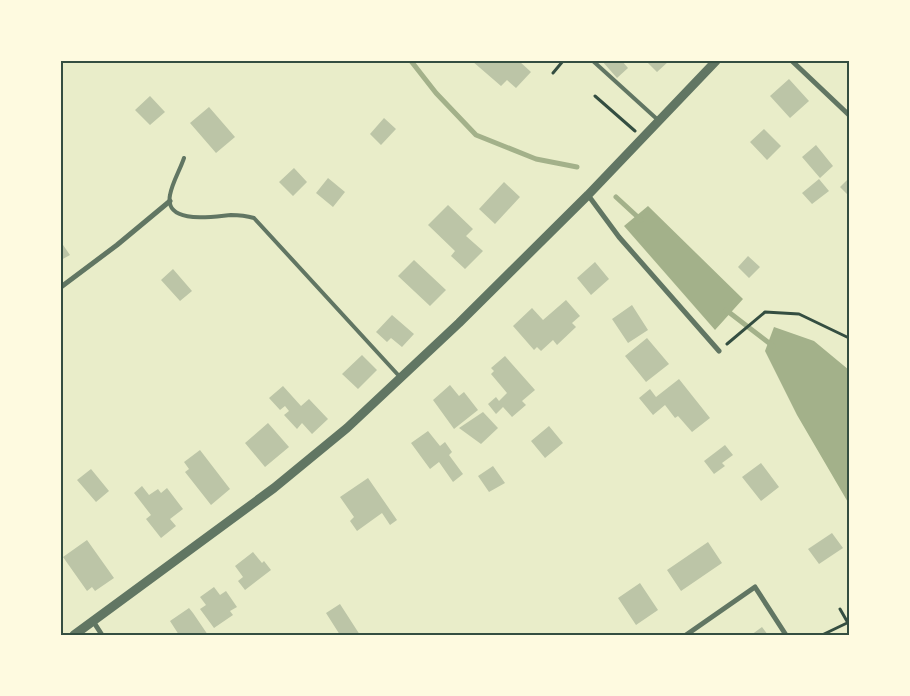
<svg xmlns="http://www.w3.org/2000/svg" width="910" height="696" font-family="Inter,sans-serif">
	<rect width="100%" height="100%" fill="#e9edc9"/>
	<path fill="#a3b18a" d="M648 206 743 299 715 330 624 226Z
		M774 327 814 341 849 370V504L797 415 765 351Z"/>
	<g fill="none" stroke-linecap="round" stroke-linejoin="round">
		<path stroke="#a3b18a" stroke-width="5" d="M411 61 436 93 476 135 536 159 577 167
			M616 197 641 220
			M726 310 773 346"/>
	</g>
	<path fill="#bcc5a7" d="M472 61H519L531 72 516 88 507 80 501 86Z
		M602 61H622L628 68 617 78Z
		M646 61H669L657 72Z
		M789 79 809 101 790 118 770 96Z
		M150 96 165 112 150 125 135 110Z
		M209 107 235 137 216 153 190 123Z
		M384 118 396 129 381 145 370 134Z
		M764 129 781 146 767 160 750 142Z
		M816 145 833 166 820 178 802 157Z
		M294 168 307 182 293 196 279 182Z
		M328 178 345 192 333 207 316 193Z
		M849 178V196L840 187Z
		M819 179 829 191 812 204 802 193Z
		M504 182 520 197 495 224 479 209Z
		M448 205 473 229 466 236 483 251 465 269 451 256 455 251 428 225Z
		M61 242 70 255 61 260Z
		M748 256 760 267 749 278 738 267Z
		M414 260 446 290 430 306 398 276Z
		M595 262 609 279 591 295 577 278Z
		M173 269 192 291 180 301 161 280Z
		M566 300 580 316 572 323 576 327 557 345 553 340 541 351 537 347 534 350 513 326 532 308 543 320Z
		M632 305 648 330 628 343 612 319Z
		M392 315 414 334 402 347 391 338 387 342 376 332Z
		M647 338 669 364 646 382 625 356Z
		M362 355 377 370 358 389 342 374Z
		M505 356 535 390 522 401 526 405 512 417 503 407 496 414 488 404 496 397 499 401 507 393 491 374 494 371 491 368Z
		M679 379 710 418 692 432 678 416 675 418 665 405 653 415 639 398 650 389 656 397Z
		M450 385 459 396 464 392 478 410 454 429 433 400Z
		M283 386 301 406 309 399 328 419 312 434 302 423 297 429 284 415 289 411 285 406 280 410 269 398Z
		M483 412 498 428 481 444 459 428Z
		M268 423 289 447 265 467 245 443Z
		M549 426 563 443 545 458 531 441Z
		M428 431 440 446 445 442 452 452 449 455 463 474 453 482 439 462 430 469 411 443Z
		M725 445 733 455 722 463 725 466 714 474 704 461Z
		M200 450 230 489 211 505 185 472 189 469 184 462Z
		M761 463 779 487 761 501 742 477Z
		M493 466 505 483 489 492 478 476Z
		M91 469 109 491 96 502 77 480Z
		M368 478 397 520 390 525 382 513 357 531 350 521 354 517 340 497Z
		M142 486 149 495 158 489 161 493 167 488 183 509 170 519 176 526 161 538 146 519 151 515 134 493Z
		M832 533 843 548 819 564 808 549Z
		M87 540 114 578 95 591 92 587 87 591 63 557Z
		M708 542 722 563 681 591 667 570Z
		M253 552 262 563 264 561 271 570 245 590 238 581 243 577 235 566Z
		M640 583 658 610 636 625 618 598Z
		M214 587 220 595 226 591 237 607 230 611 233 615 214 628 200 609 206 605 200 597Z
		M340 604 360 635H340L326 613Z
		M189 608 193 613 208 635H179L170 621Z
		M762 627 768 635H751Z"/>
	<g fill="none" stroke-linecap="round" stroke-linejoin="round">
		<path stroke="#344e41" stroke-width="3" d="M553 73 563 61
			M595 96 635 131
			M727 344 765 312 799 314 849 338
			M840 609 848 623
			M822 635 847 623"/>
		<path stroke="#617663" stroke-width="4" d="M593 61 658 120
			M184 158C180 170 172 183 170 195 164 226 216 216 231 215 239 215 247 216 254 218L400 377"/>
		<path stroke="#617663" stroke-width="5" d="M792 61 849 115
			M588 195 619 237 719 351
			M61 287 117 245 170 201
			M93 621 102 635
			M686 635 755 587 786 635"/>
		<path stroke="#617663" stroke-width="9" d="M74 635 274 488 347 428 459 323 588 195 716 61"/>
	</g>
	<rect width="910" height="696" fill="none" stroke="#fefae0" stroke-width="125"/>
	<rect x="62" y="62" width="786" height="572" fill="none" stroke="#344e41" stroke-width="2"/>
</svg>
